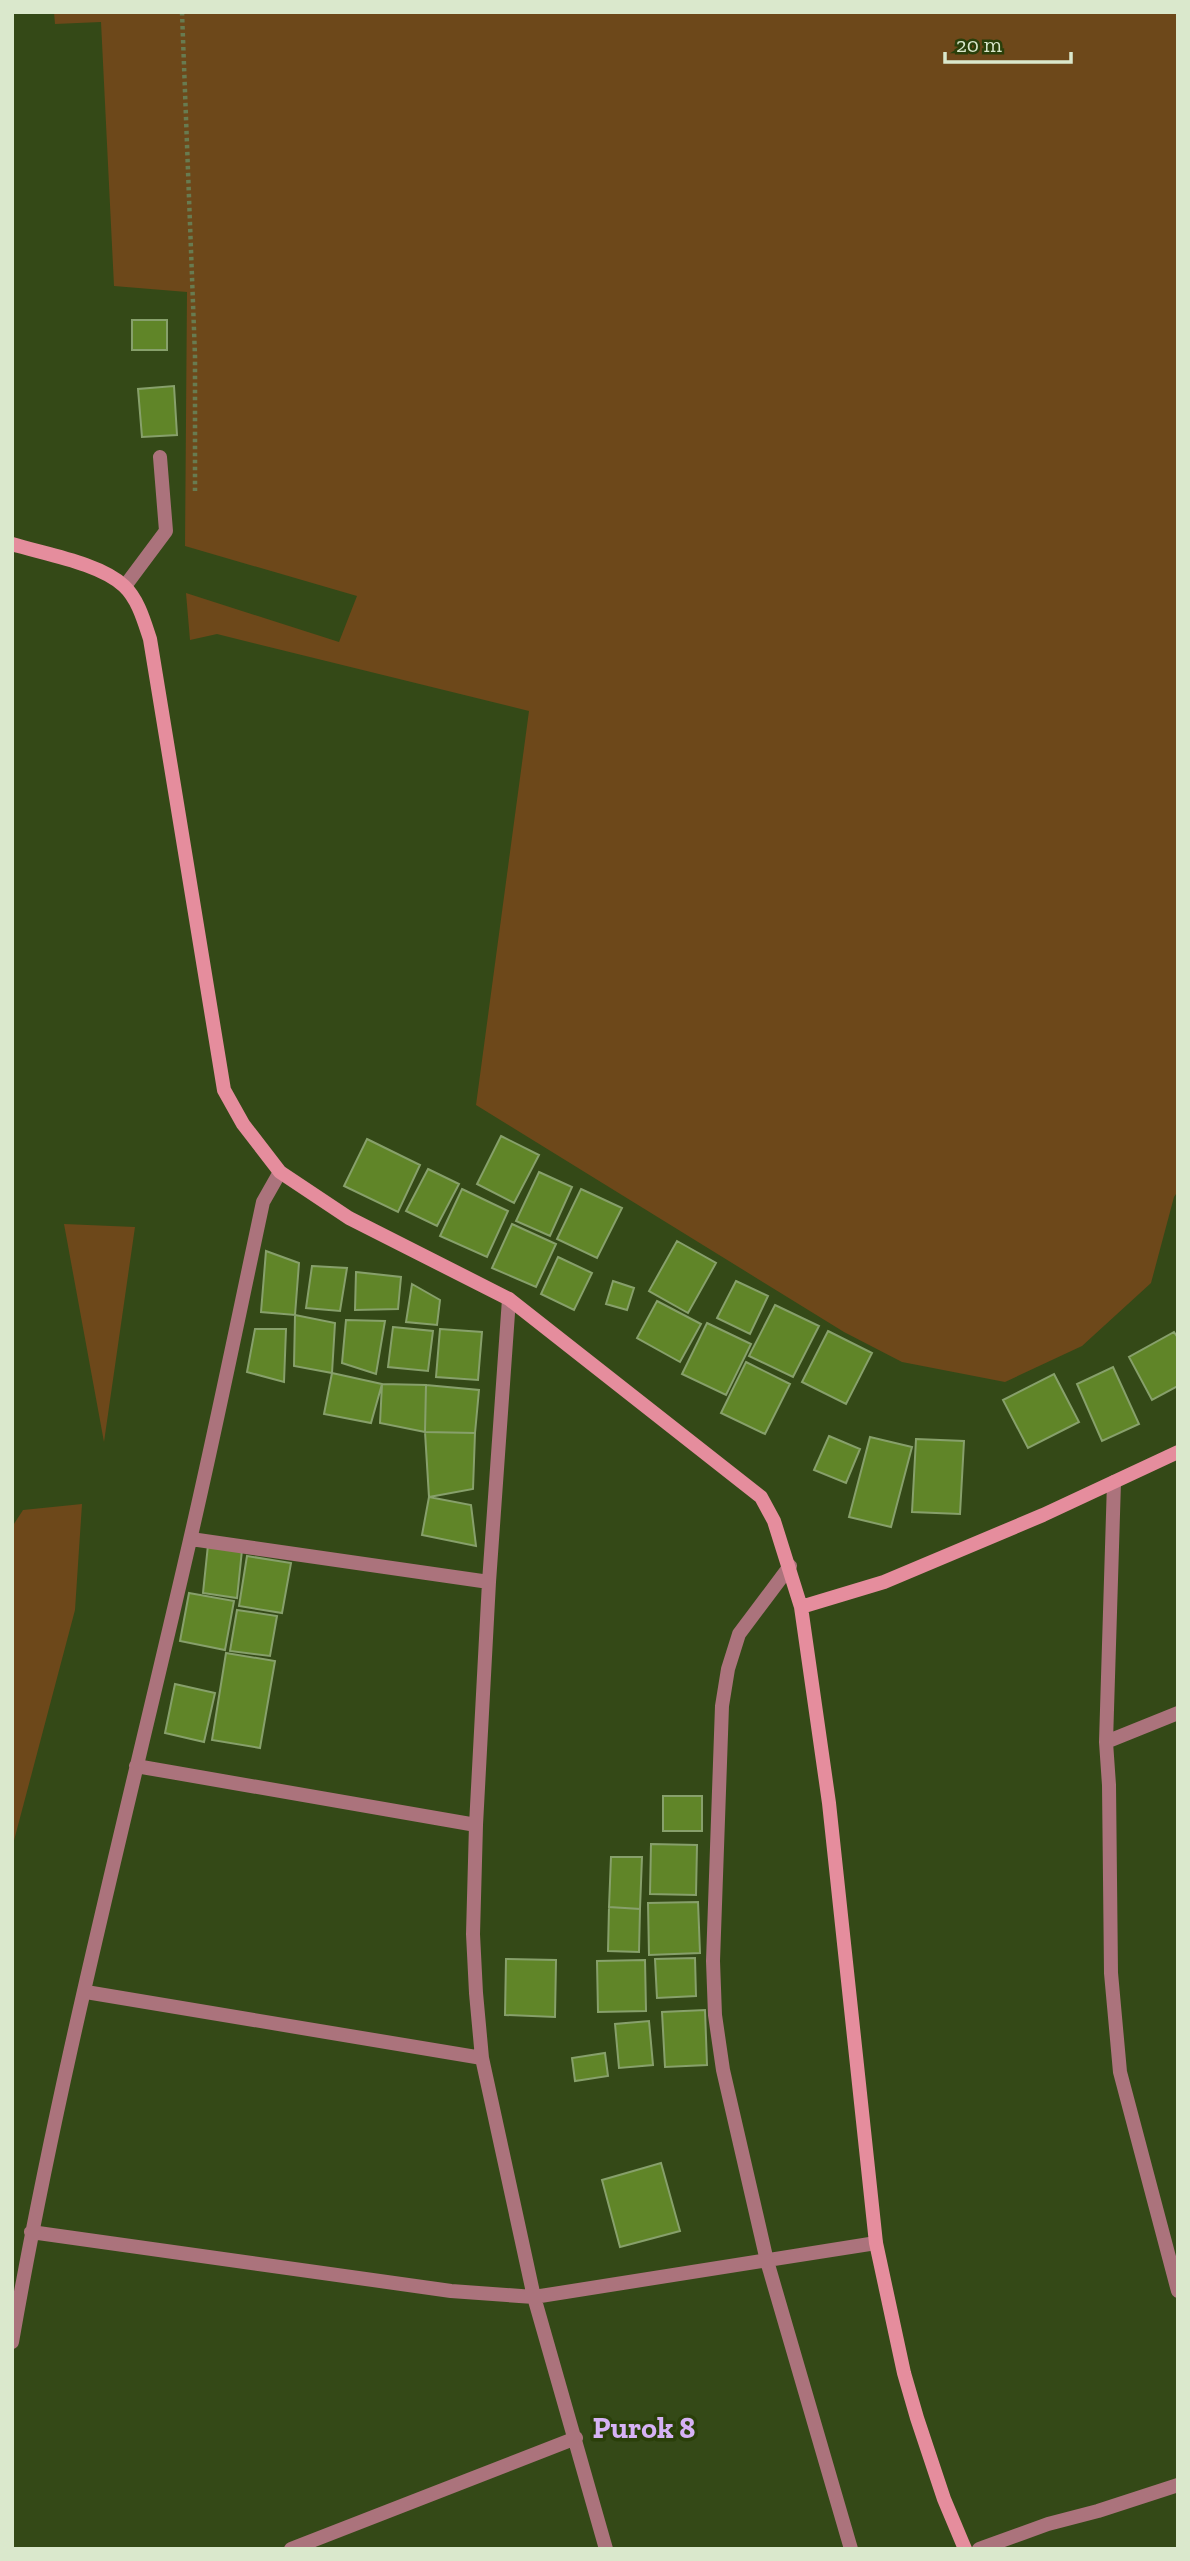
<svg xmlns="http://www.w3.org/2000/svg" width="1190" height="2561" font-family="'Zilla Slab',serif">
	<rect width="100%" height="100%" fill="#344917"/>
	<path fill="#6d481a" d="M54 12H1178V1191L1174 1197 1151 1283 1082 1346 1005 1382 902 1362 844 1332 476 1105 529 711 217 634 190 640 186 593 339 642 357 596 185 546 187 292 114 286 101 22 55 24Z
		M64 1224 135 1227 104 1442Z
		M82 1504 75 1610 12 1848V1527L23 1510Z"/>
	<path fill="#608528" stroke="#87a06b" stroke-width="2" d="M132 320H167V350H132Z
		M174 386 177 435 142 437 138 389Z
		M501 1136 539 1155 514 1203 477 1184Z
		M367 1139 420 1165 398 1212 344 1186Z
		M428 1169 459 1184 437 1226 406 1211Z
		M539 1172 572 1187 550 1236 516 1221Z
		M462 1189 508 1211 487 1257 440 1236Z
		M581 1189 622 1208 597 1258 557 1239Z
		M512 1224 556 1244 536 1287 492 1268Z
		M677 1241 716 1263 688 1313 649 1291Z
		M266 1251 299 1263 295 1315 261 1312Z
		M558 1257 592 1273 574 1310 541 1294Z
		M312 1266 347 1268 340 1311 306 1308Z
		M356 1272 401 1277 398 1309 355 1310Z
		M613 1281 634 1288 627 1310 606 1304Z
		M736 1281 768 1296 750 1334 717 1318Z
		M412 1284 440 1300 437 1325 406 1322Z
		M657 1301 701 1324 680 1362 637 1338Z
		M775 1305 819 1326 793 1377 749 1356Z
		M295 1315 335 1323 332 1373 294 1366Z
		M346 1320 385 1321 376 1374 342 1363Z
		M707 1323 751 1344 726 1395 682 1374Z
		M393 1327 433 1331 428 1371 388 1367Z
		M255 1329H286L284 1382 247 1372Z
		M440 1329 482 1332 478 1380 436 1377Z
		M828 1331 872 1353 846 1404 802 1382Z
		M1174 1332 1178 1338V1386L1152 1400 1129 1357Z
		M746 1362 790 1384 765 1434 721 1413Z
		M1113 1367 1139 1424 1102 1441 1077 1384Z
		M332 1373 382 1384 371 1423 324 1414Z
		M1054 1374 1079 1422 1028 1448 1003 1400Z
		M382 1384 426 1385 425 1432 380 1423Z
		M426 1385 479 1390 475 1433 425 1432Z
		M425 1432 475 1433 473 1489 429 1497Z
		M829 1436 860 1449 846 1483 814 1470Z
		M870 1437 912 1447 891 1527 849 1517Z
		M916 1439 964 1441 960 1514 912 1512Z
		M429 1497 471 1505 476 1546 422 1535Z
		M208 1545 242 1550 237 1598 203 1593Z
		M247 1556 291 1563 282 1613 239 1606Z
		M189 1593 234 1601 225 1650 180 1641Z
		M237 1610 277 1616 270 1656 230 1651Z
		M226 1653 275 1661 260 1748 212 1740Z
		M175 1684 215 1693 204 1742 165 1733Z
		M663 1796H702V1831H663Z
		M651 1844 697 1845 696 1895 650 1894Z
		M611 1857H642L640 1909 609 1907Z
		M698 1902 700 1953 649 1955 648 1903Z
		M609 1907 640 1909 639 1952 608 1951Z
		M695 1958 696 1996 657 1998 655 1959Z
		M506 1959 556 1960 555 2017 505 2015Z
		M645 1960 646 2011 598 2012 597 1961Z
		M705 2010 707 2065 665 2067 662 2012Z
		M649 2021 653 2065 619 2068 615 2024Z
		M605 2053 608 2076 575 2081 572 2058Z
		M661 2163 680 2231 620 2247 602 2180Z"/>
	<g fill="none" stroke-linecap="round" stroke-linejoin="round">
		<path stroke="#687b50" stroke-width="4.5" stroke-dasharray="3.5 3.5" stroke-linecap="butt" d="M182 12 195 356V491"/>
		<path stroke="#ab737c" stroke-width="14" d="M125 586 166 531 160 457"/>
		<path stroke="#ab737c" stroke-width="14" d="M509 1299 489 1582 476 1825 473 1934 476 1993 482 2058 534 2297 606 2549
			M191 1539 489 1582
			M790 1566 739 1634 728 1669 722 1706 713 1961 715 2015 723 2070 767 2261 851 2549
			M1178 1713 1106 1742 1109 1785 1111 1973 1120 2072 1178 2291
			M1106 1742 1114 1482
			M136 1766 476 1825
			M86 1992 482 2058
			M31 2232 451 2291 534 2297 876 2243
			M12 2342C59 2072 129 1806 190 1540 216 1428 239 1314 263 1202L280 1172
			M291 2549 576 2438
			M979 2549 1048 2524 1098 2511 1178 2485"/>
		<path stroke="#e58d9d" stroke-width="14" d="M12 544C44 554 100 563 124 586 138 599 144 621 150 639L224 1090 243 1124 280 1172 349 1218 509 1299 761 1497 774 1521 801 1607 829 1803 876 2243 904 2373 917 2418 944 2499 965 2549
			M801 1607 884 1582 1043 1515 1178 1452"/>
	</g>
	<g text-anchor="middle" stroke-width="7" stroke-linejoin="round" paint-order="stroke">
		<g font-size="30" font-weight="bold" fill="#d6b2f5" stroke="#2a3f0a">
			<text x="644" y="2438">Purok 8</text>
		</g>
	</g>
	<rect width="1190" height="2561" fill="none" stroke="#dae8cc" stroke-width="28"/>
	<path d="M945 52v10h126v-10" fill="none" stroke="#dae8cc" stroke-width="3.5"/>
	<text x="956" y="52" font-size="21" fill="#dae8cc" stroke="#2a3f0a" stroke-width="5" paint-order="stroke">20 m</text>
</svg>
